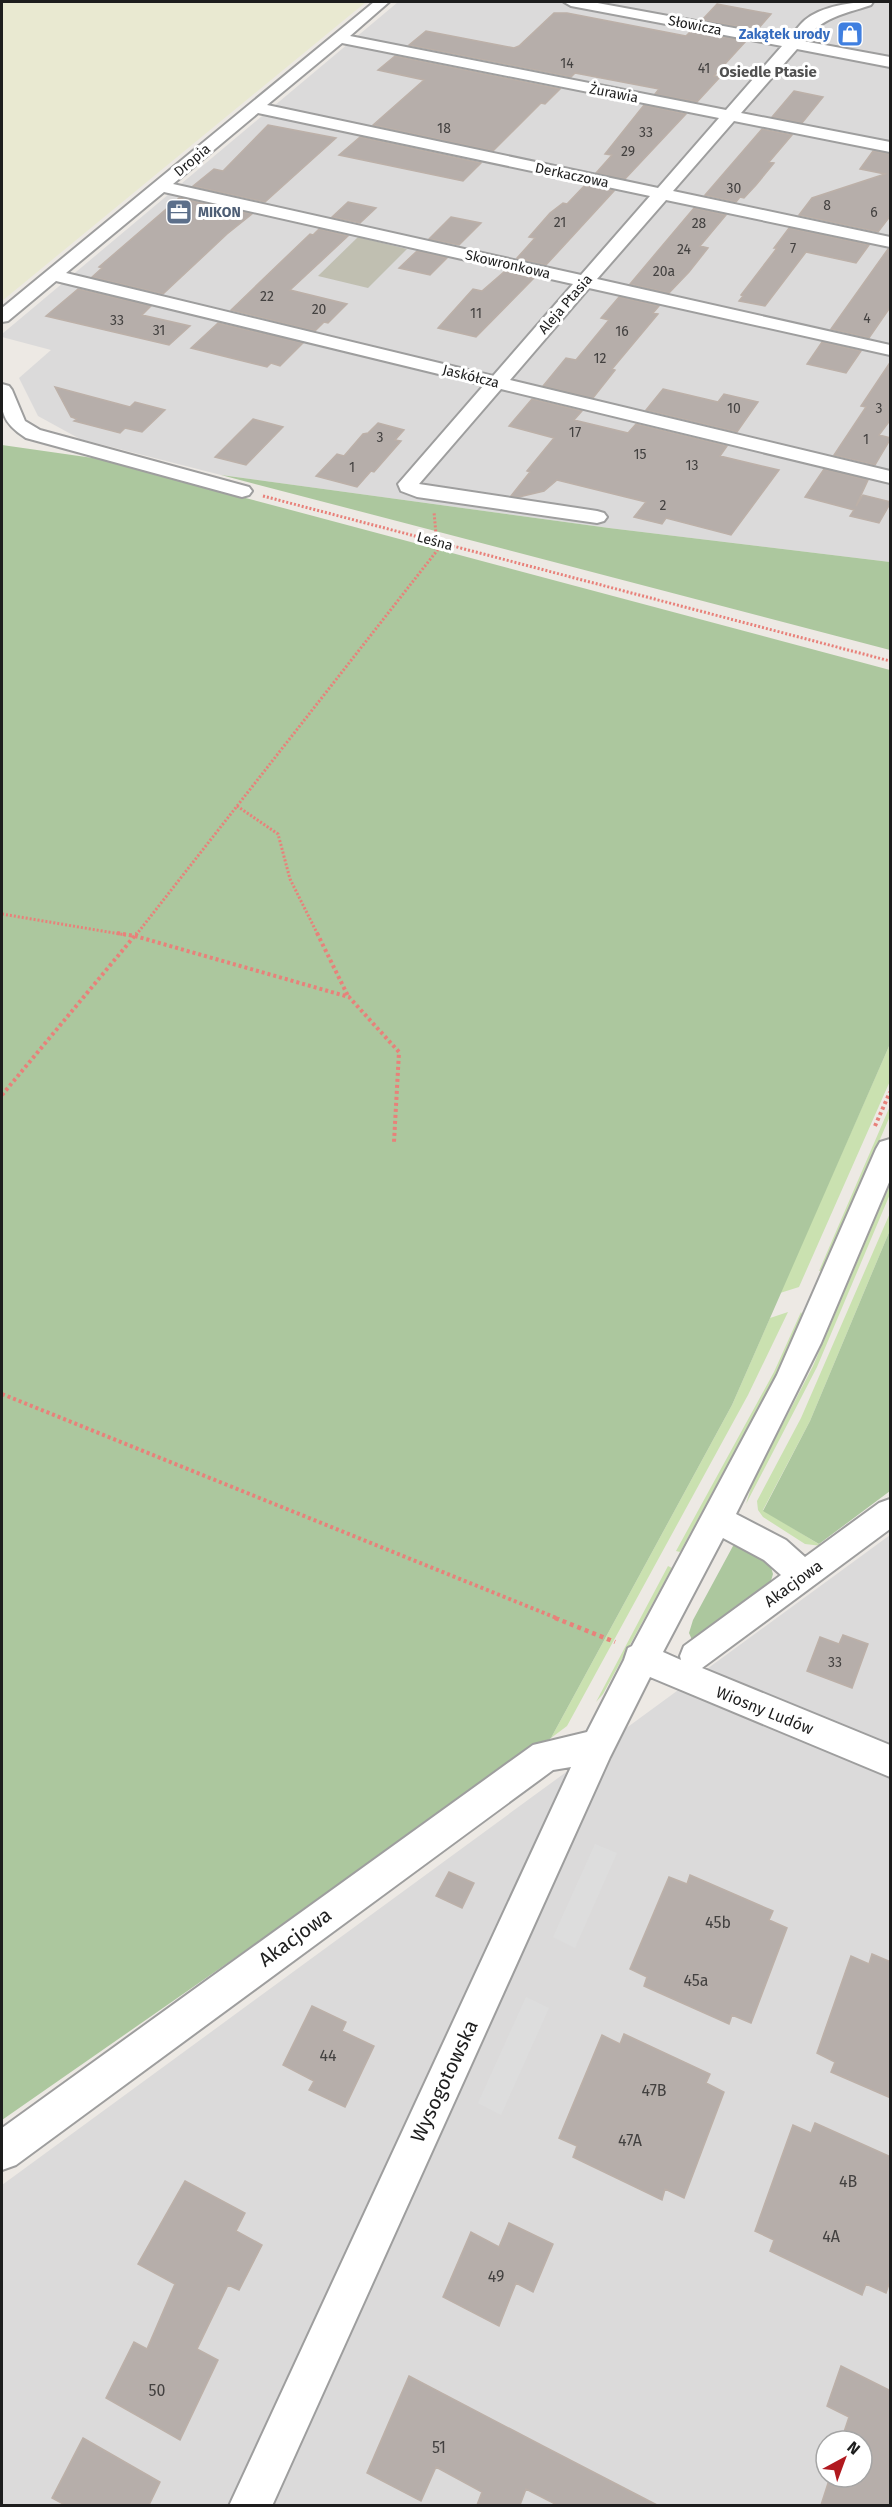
<svg xmlns="http://www.w3.org/2000/svg" width="892" height="2507" font-family="'Fira Sans',sans-serif">
	<rect width="100%" height="100%" fill="#ede9e4"/>
	<path fill="#dbdada" fill-rule="evenodd" d="M398 2H890V562L609 528 221 475 80 439 38 416 19 378 51 350 2 337V334Z
		M890 1535V2505H2V2185ZM826 2441H862V2477H826Z"/>
	<path fill="#c0bfb1" d="M358 237 407 249 368 288 318 276Z"/>
	<path fill="#e9e9d1" d="M2 2H366L2 301Z"/>
	<path fill="#cae1b0" d="M890 1044V1081L799 1287 780 1293Z
		M890 1106V1116L824 1270 819 1271Z
		M890 1184V1194L817 1367 746 1504 753 1481 813 1366Z
		M890 1213V1230L810 1421 763 1510 822 1546 805 1544 763 1517 758 1510 757 1501 801 1418Z
		M788 1312 748 1395 567 1726 551 1738 732 1405 770 1318Z
		M801 1312 803 1316 777 1373 680 1552 676 1551 774 1372Z
		M668 1566 672 1568 603 1694 596 1702Z"/>
	<path fill="#acc79e" d="M2 445 100 459 890 670V1044L732 1405 551 1738 2 2120Z
		M221 475 609 528 890 562V650Z
		M890 1230V1491L819 1544 763 1511 810 1421Z
		M733 1546H744L770 1564 773 1574 770 1584 693 1642 689 1633 693 1620Z"/>
	<path fill="#ddd" d="M595 1844 617 1853 575 1948 553 1937Z
		M526 1997 549 2008 501 2115 478 2103Z"/>
	<path fill="#b6aeaa" stroke="#bcb0a8" stroke-width="1.5" d="M717 4 733 7 771 14 757 30 702 20Z
		M554 13H567L686 36 691 31 746 41 714 76 720 77 697 102 655 94 659 89 575 73 571 77 409 45 426 31 514 48 519 46Z
		M395 56 560 89 545 104 541 103 493 151 373 125 424 80 378 70Z
		M794 91 823 97 802 123 772 117Z
		M644 105 686 114 625 179 596 173 612 155 605 154Z
		M268 125 336 138 265 202 193 186 214 169 223 171Z
		M762 129 792 135 769 162 774 163 756 185 744 198 740 197 736 202 705 195Z
		M360 137 481 163 463 181 339 155Z
		M873 151 891 154V215L878 232 799 215 812 198 885 174 860 169Z
		M585 185 614 191 546 265 517 258 535 238 529 237 550 213 563 203 567 204Z
		M179 198 252 214 227 234 163 294 92 277 102 268 99 267Z
		M348 202 376 208 360 223 332 217Z
		M694 208 726 215 700 246 708 248 689 272 669 293 630 284Z
		M451 217 481 223 459 245 429 239Z
		M789 228 869 245 856 263 806 252 765 306 739 301 743 296 741 295 777 248H774Z
		M319 229 348 236 290 290 347 304 328 323 324 322 315 331 231 310 310 234 313 235Z
		M888 249H891V306L869 338 831 329Z
		M417 251 447 258 430 275 399 268Z
		M505 271 534 278 476 337 438 328 473 289 482 291Z
		M78 289 151 306 142 315 190 326 169 345 46 316Z
		M619 297 659 306 653 313 658 314 612 369 615 370 593 398 543 386 566 358 576 360 609 320 601 318Z
		M218 323 303 343 280 366 271 363 267 367 191 348Z
		M822 342 861 351 846 373 807 364Z
		M891 361V419L879 435 891 438 875 465 834 455 866 407 861 406Z
		M55 387 130 407 135 402 165 410 142 432 125 428 120 433 74 421 77 419 71 417Z
		M663 389 718 402 724 394 758 402 737 432 646 410Z
		M532 399 582 411 574 420 628 433 636 424 727 446 720 456 779 470 731 535 666 518 662 524 634 517 646 502 557 480 544 491 519 497 511 496 530 472 527 471 554 438 509 426Z
		M253 419 283 427 246 465 215 457Z
		M378 423 404 430 395 440 401 441 374 472 371 471 357 487 316 476 337 454 344 456 363 434 368 433Z
		M824 469 868 480 856 506 863 495 891 502 879 523 850 516 854 510 805 497Z
		M843 1635 868 1644 852 1688 807 1671 820 1637 839 1644Z
		M449 1872 474 1883 462 1908 436 1896Z
		M690 1875 773 1911 769 1920 787 1928 751 2023 732 2015 729 2024 644 1986 647 1977 630 1969 669 1877 687 1884Z
		M872 1954 891 1962V2098L831 2072 835 2062 817 2053 851 1956 869 1964Z
		M312 2006 346 2022 342 2031 374 2046 345 2107 309 2090 314 2081 283 2065Z
		M624 2034 710 2074 706 2083 724 2092 684 2198 665 2189 662 2200 573 2157 577 2146 559 2138 602 2035 620 2044Z
		M815 2123 891 2157V2278L886 2293 866 2284 862 2295 770 2251 774 2240 755 2231 793 2125 811 2133Z
		M185 2181 245 2213 236 2231 262 2245 239 2290 228 2285 197 2349 218 2360 180 2440 106 2398 134 2342 147 2349 175 2284 138 2264Z
		M509 2223 553 2244 533 2292 516 2283 499 2326 443 2297 471 2232 499 2247Z
		M841 2366 891 2391V2505H821L830 2477H862V2441H841L849 2417 827 2406Z
		M409 2376 543 2446 657 2505H557L526 2489 520 2505H477L482 2492 436 2467 421 2501 367 2473Z
		M83 2438 160 2482 149 2505H65L52 2498Z"/>
	<g fill="none" stroke-linecap="round" stroke-linejoin="round">
		<defs>
			<path id="street" d="M374 2H389L350 36 726 110 782 46 571 6 564 2H592L789 38C794 33 799 25 805 20 822 6 852 2 873 2L871 5C841 15 825 16 803 41L890 57V67L797 49 741 113 890 142V152L734 121 673 191 890 237V247L666 200 597 279 890 345V355L589 288 510 380 890 471V483L501 389 419 484 597 511 604 513 607 517 604 521 597 523 417 497 401 491 398 484 484 385 56 281 8 321 2 322V308ZM342 43 719 118 658 188 267 105ZM258 113 650 196 581 275 173 184ZM164 192 573 284 493 376 66 273Z
				M2 384 9 386 12 390 25 421 40 430 249 487 252 491 249 495 242 497 26 438C2 423 0 411 2 384Z
				M890 1139V1180L821 1343 736 1514 786 1540 805 1557 879 1503 890 1499V1529L702 1668 890 1745V1777L650 1677 610 1757 272 2506H229L571 1767 553 1770 16 2165 2 2170V2128L533 1745 587 1732 624 1660 628 1648 632 1646 777 1375 876 1149 880 1142ZM723 1538 764 1560 781 1575 684 1646 680 1656 681 1660 663 1652Z"/>
		</defs>
		<use href="#street" stroke="#9e9e9e" stroke-width="4"/>
		<path stroke="#e8817a" stroke-width="3" stroke-dasharray="2 2" stroke-linecap="butt" d="M263 496 890 661
			M237 806 278 834 290 879 318 935
			M2 914 126 935
			M136 935 443 543 436 534 434 512"/>
		<path stroke="#e8817a" stroke-width="4" stroke-dasharray="3 3" stroke-linecap="butt" d="M117 933 135 936 349 997 399 1052 394 1142
			M317 933 348 996
			M2 1095 137 933
			M875 1126 890 1092
			M2 1394 559 1619"/>
		<path stroke="#e8817a" stroke-width="4.5" stroke-dasharray="4 4" stroke-linecap="butt" d="M555 1618 615 1642"/>
		<use href="#street" fill="#fff" fill-rule="evenodd"/>
	</g>
	<defs>
		<symbol id="shop-square" viewBox="-11 -11 22 22"><rect x="-9" y="-9" width="18" height="18" rx="4" fill="#3f7fe0" stroke="#fff"/><path d="M-5-2.5h2.3a2.7 3.5 0 0 1 5.4 0H5L5.5 6h-11ZM-1.5-2.5h3a1.5 2.3 0 0 0-3 0Z" fill="#fff"/></symbol>
		<symbol id="office-square" viewBox="-11 -11 22 22"><rect x="-9" y="-9" width="18" height="18" rx="4" fill="#5c6f8a" stroke="#fff"/><path d="M-6-3h4V-5.5h4V-3h4V5H-6ZM-1-4.5V-3h2v-1.5ZM-6 0V1H6V0Z" fill="#fff"/></symbol>
	</defs>
	<g fill-rule="evenodd">
		<use href="#shop-square" x="835" y="19" width="30" height="30"/>
		<use href="#office-square" x="164" y="197" width="30" height="30"/>
	</g>
	<g text-anchor="middle" stroke-width="6" stroke-linejoin="round" paint-order="stroke">
		<g font-size="14" fill="#1d1d1d" stroke="#fff">
			<text transform="translate(695 25) rotate(11)" y="5">Słowicza</text>
			<text transform="translate(614 93) rotate(11)" y="5">Żurawia</text>
			<text transform="translate(192 160) rotate(-40)" y="5">Dropia</text>
			<text transform="translate(572 175) rotate(12)" y="5">Derkaczowa</text>
			<text transform="translate(508 264) rotate(13)" y="5">Skowronkowa</text>
			<text transform="translate(565 304) rotate(-49)" y="5">Aleja Ptasia</text>
			<text transform="translate(471 376) rotate(14)" y="5">Jaskółcza</text>
			<text transform="translate(435 541) rotate(15)" y="5">Leśna</text>
		</g>
		<g font-size="14" font-weight="bold" fill="#366cbe" stroke="#fff" text-anchor="end">
			<text x="830" y="39">Zakątek urody</text>
		</g>
		<g font-size="14" fill="#434140">
			<text x="567" y="68">14</text>
			<text x="704" y="73">41</text>
			<text x="444" y="133">18</text>
			<text x="646" y="137">33</text>
			<text x="628" y="156">29</text>
			<text x="734" y="193">30</text>
			<text x="827" y="210">8</text>
			<text x="874" y="217">6</text>
			<text x="560" y="227">21</text>
			<text x="699" y="228">28</text>
			<text x="793" y="253">7</text>
			<text x="684" y="254">24</text>
			<text x="664" y="276">20a</text>
			<text x="267" y="301">22</text>
			<text x="319" y="314">20</text>
			<text x="476" y="318">11</text>
			<text x="867" y="323">4</text>
			<text x="117" y="325">33</text>
			<text x="159" y="335">31</text>
			<text x="622" y="336">16</text>
			<text x="600" y="363">12</text>
			<text x="734" y="413">10</text>
			<text x="879" y="413">3</text>
			<text x="575" y="437">17</text>
			<text x="380" y="442">3</text>
			<text x="866" y="444">1</text>
			<text x="640" y="459">15</text>
			<text x="692" y="470">13</text>
			<text x="352" y="472">1</text>
			<text x="663" y="510">2</text>
			<text x="835" y="1667">33</text>
		</g>
		<g font-size="14" font-weight="bold" fill="#4e5e75" stroke="#fff" text-anchor="start">
			<text x="198" y="217">MIKON</text>
		</g>
		<g font-size="15" font-weight="bold" fill="#505050" stroke="#fff">
			<text x="768" y="77">Osiedle Ptasie</text>
		</g>
		<g font-size="16" fill="#1d1d1d" stroke="#fff">
			<text transform="translate(793 1583) rotate(-36)" y="6">Akacjowa</text>
			<text transform="translate(765 1710) rotate(22)" y="6">Wiosny Ludów</text>
		</g>
		<g font-size="16" fill="#434140">
			<text x="718" y="1928">45b</text>
			<text x="696" y="1986">45a</text>
			<text x="328" y="2061">44</text>
			<text x="654" y="2096">47B</text>
			<text x="630" y="2146">47A</text>
			<text x="848" y="2187">4B</text>
			<text x="831" y="2242">4A</text>
			<text x="496" y="2282">49</text>
			<text x="157" y="2396">50</text>
			<text x="439" y="2453">51</text>
		</g>
		<g font-size="20" fill="#1d1d1d" stroke="#fff">
			<text transform="translate(295 1937) rotate(-36)" y="7">Akacjowa</text>
			<text transform="translate(444 2081) rotate(-65)" y="7">Wysogotowska</text>
		</g>
	</g>
	<rect width="892" height="2507" fill="none" stroke="#1d1d1d" stroke-width="6"/>
	<g transform="translate(844 2459) rotate(41)"><circle r="28" fill="#ffffff" stroke="#a5a5a5" stroke-width="1.5"/>
	<path d="M0-4.5L10 22L0 15L-10 22Z" fill="#b1191f"/>
	<text y="-9" font-size="16" font-weight="bold" text-anchor="middle" fill="#1d1d1d">N</text>
	</g>
</svg>
